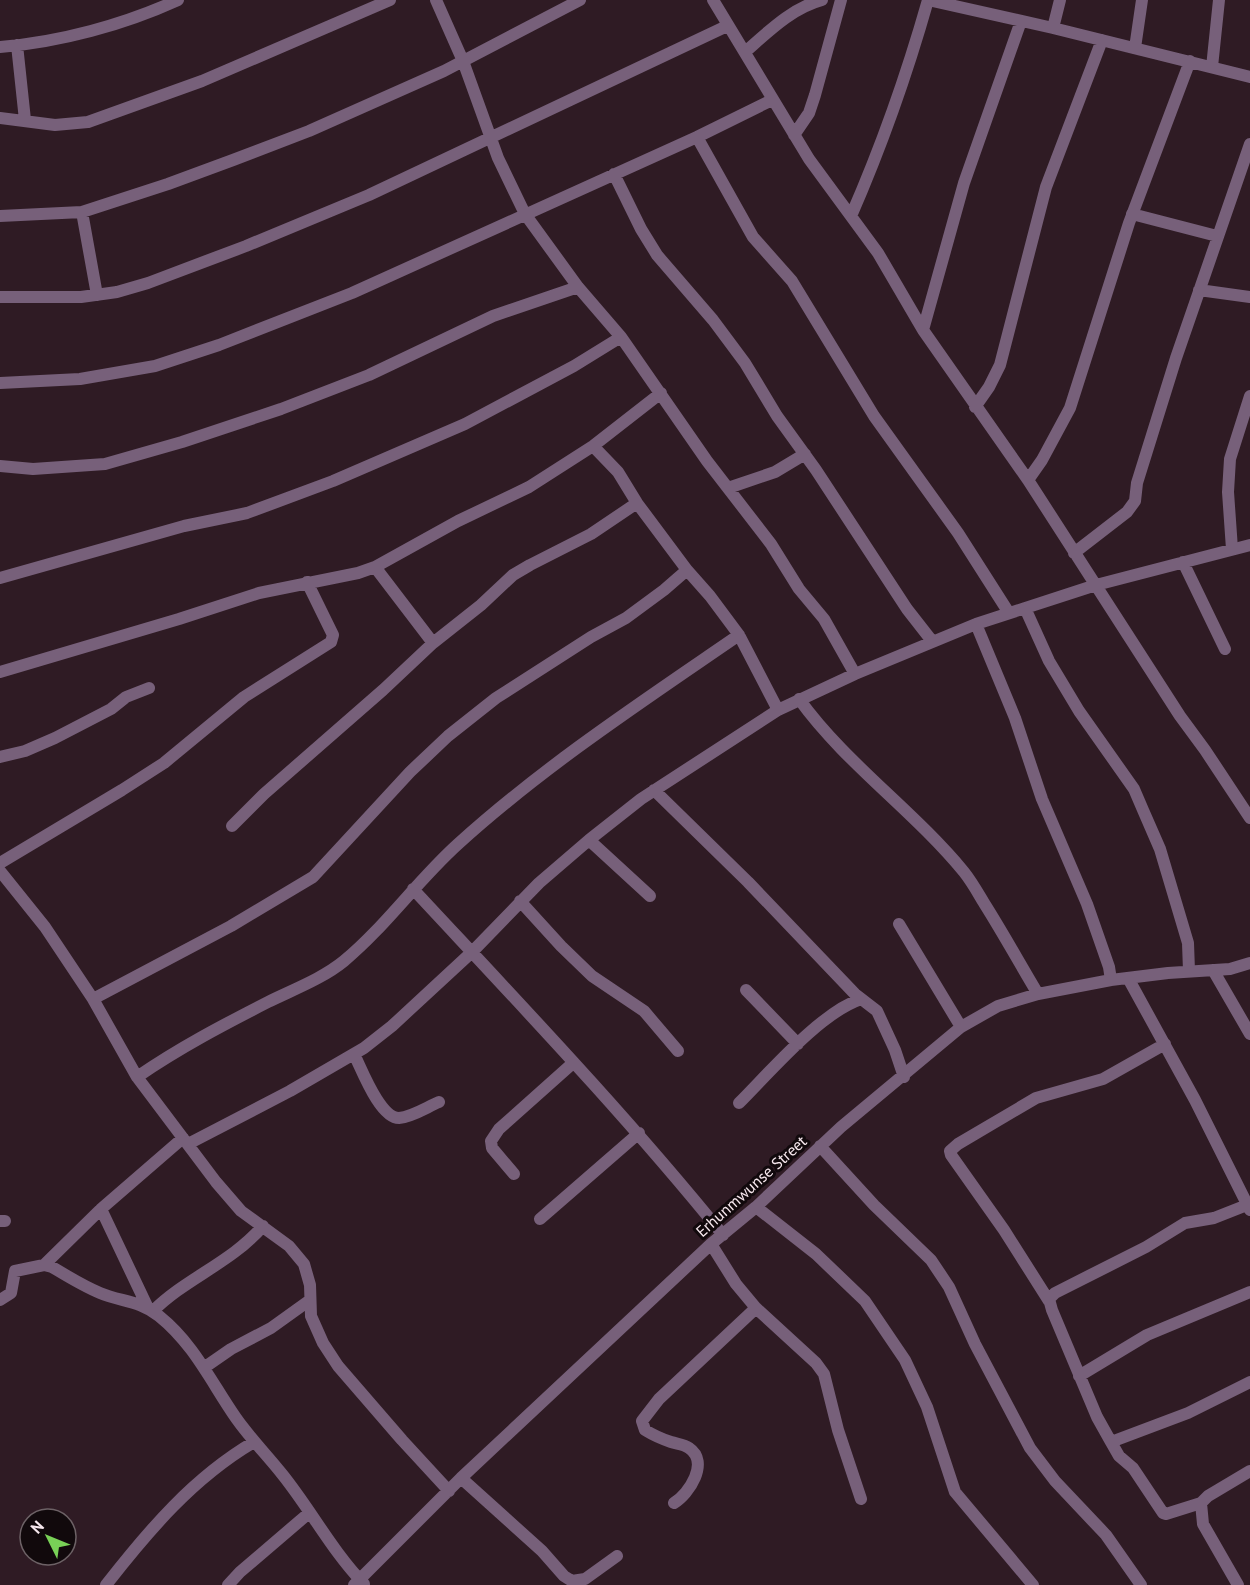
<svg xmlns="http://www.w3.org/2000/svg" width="1250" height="1585" font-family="'PT Sans',sans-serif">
	<rect width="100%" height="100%" fill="#2f1b24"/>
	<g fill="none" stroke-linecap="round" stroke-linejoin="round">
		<path stroke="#77607a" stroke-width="12" d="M436 0 463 61 498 158 525 214 578 287 621 337 707 461 771 544 799 589 824 619 855 674
			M713 0 809 159 878 253 923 330 1028 480 1180 716 1205 750 1250 818
			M928 0 1053 28 1250 77
			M1053 28 1060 0
			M17 45 25 120
			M0 47C60 42 123 25 178 0
			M1135 48 1142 0
			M745 52C769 31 792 8 822 0
			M1212 67 1219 0
			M0 118 55 125 88 122 202 81 390 0
			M794 135 809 113 815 95 841 0
			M697 137 753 237 792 281 874 416 958 533 1009 613
			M614 174 641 229 657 255 713 320 745 363 777 416 816 470 907 609 932 641
			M82 212 97 295
			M1132 214 1217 236
			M0 216 82 212 168 184 233 160 309 131 444 71 580 0
			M851 216C882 145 907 74 928 0
			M1199 290 1250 297
			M0 297H81L117 292 148 283 246 246 369 195 727 26
			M923 330 964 183 1021 21
			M0 383 80 379 155 366 219 345 352 293 697 137 772 100
			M975 407 989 387 1000 365 1046 187 1102 40
			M593 446 618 472 637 503 687 570 710 596 739 635 778 710
			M0 466 33 469 105 464 182 442 281 409 369 375 493 316 578 287
			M1028 480 1042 460 1070 408 1129 223 1190 61
			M728 488 775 472 805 454
			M1232 549 1228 492 1230 459 1250 396
			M1074 553 1127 512 1135 501 1137 483 1176 358 1250 144
			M1183 562 1225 649
			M375 567 433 643
			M0 578 184 526 247 513 333 481 465 424 574 366 621 337
			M1025 608 1049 661 1079 711 1134 789 1143 810 1160 849 1188 943 1189 971
			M976 624 1015 718 1042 799 1087 904 1109 967 1111 980
			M0 672 179 619 259 593 358 573 375 567 458 521 529 487 593 446 661 393
			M799 699C846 764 913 810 964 872 972 882 978 893 984 903 1003 933 1020 964 1038 994
			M0 757 25 751 55 738 111 709 126 697 149 688
			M654 790 748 882 855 994 877 1011 895 1050 904 1077
			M232 826 264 794 383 690 433 643 481 605 513 575 530 565 591 534 637 503
			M589 840 650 896
			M0 863 122 790 164 763 244 697 331 642 333 635 307 582
			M0 871 45 927 93 999 137 1077 216 1182 241 1211 289 1246 304 1264 310 1285 311 1316 323 1343 338 1366 402 1440 449 1491
			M413 889C518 1002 625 1114 723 1235
			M520 901 561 946 592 976 644 1011 678 1051
			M899 924 961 1027
			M1213 970 1250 1034
			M1128 978 1195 1100 1250 1210
			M746 990 798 1044
			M93 999 231 926 313 877 410 772 448 736 496 698 591 637 626 618 664 590 687 570
			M354 1054C362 1070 380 1118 399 1118 412 1117 427 1107 439 1102
			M137 1077C179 1048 223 1025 268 1002 292 990 322 979 344 961 386 926 417 881 458 844 544 766 643 701 739 635
			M739 1103C771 1071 820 1013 861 999
			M188 1144 290 1091 364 1048 392 1026 472 952 539 883 589 840 641 799 778 710 855 674 976 624 1096 585 1250 545
			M820 1146 874 1205 931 1260 949 1287 975 1344 1030 1448 1055 1481 1106 1535 1141 1585
			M514 1174 492 1148 491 1141 499 1129 573 1063
			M756 1207 816 1254 865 1301 905 1360 927 1407 955 1492 1033 1585
			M101 1209 148 1308
			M540 1219 639 1133
			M0 1221H5
			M711 1244 736 1284 756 1308 816 1363 824 1374 838 1430 861 1499
			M44 1265 52 1267C67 1276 83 1286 100 1293 121 1302 139 1300 159 1316 194 1344 211 1382 236 1418 250 1438 267 1455 282 1474 311 1510 332 1551 364 1584
			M0 1300 11 1293 15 1271 44 1265 101 1209 183 1138
			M1049 1301 1004 1230 951 1155 950 1151 958 1144 1036 1098 1103 1079 1165 1044
			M153 1311C186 1278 231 1263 263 1226
			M205 1367 231 1349 271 1328 310 1300
			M1079 1376 1147 1335 1250 1292
			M1111 1442 1097 1417 1052 1310 1049 1299 1055 1293 1146 1247 1185 1223 1214 1218 1247 1205
			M461 1478 542 1551 564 1576 572 1581 585 1579 617 1556
			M674 1503C689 1494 710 1462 689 1448 684 1444 677 1444 671 1442 662 1439 653 1435 645 1430L642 1421 659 1399 756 1308
			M1201 1503 1166 1514 1163 1513 1133 1468 1119 1456 1111 1442 1188 1413 1250 1382
			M106 1585C149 1530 193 1478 254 1442
			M228 1585 240 1572 309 1513
			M354 1585 461 1478 711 1244 756 1207 841 1127 961 1027 998 1006 1038 994 1111 980 1168 973 1230 969 1250 963
			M1238 1585 1203 1524 1201 1503 1208 1496 1250 1471"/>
	</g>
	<g text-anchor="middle" stroke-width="6" stroke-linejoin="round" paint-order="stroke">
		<g font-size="16" fill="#f7e8ee" stroke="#11090c">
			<text transform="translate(751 1186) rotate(-42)" y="6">Erhunmwunse Street</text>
		</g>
	</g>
	<g transform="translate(48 1537) rotate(313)"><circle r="28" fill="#11090c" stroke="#6d6266" stroke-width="1.5"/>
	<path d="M0-4.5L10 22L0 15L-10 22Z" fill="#79d157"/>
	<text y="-9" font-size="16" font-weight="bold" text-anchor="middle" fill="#f7e8ee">N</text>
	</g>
</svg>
